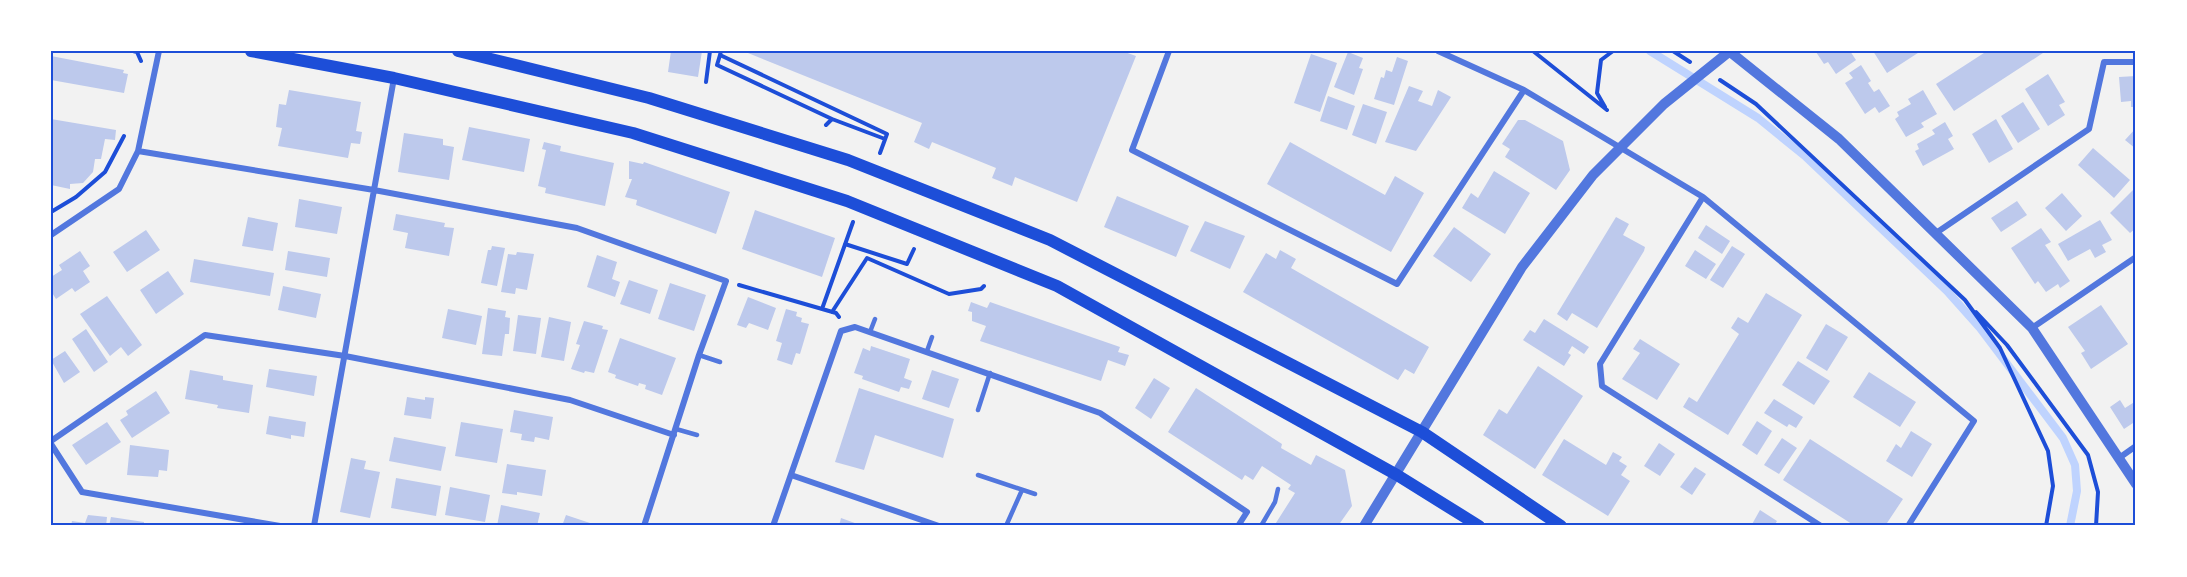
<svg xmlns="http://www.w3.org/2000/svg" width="2187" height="577" font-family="'Asap Condensed',sans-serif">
	<rect width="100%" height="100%" fill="#f2f2f2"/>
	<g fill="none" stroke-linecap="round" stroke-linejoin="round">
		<path stroke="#bfd3fe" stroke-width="8" d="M1650 51 1758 118 1806 157 1947 291 1980 328 2063 438 2075 465 2077 491 2070 526"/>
	</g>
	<path fill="#bdc9ec" d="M671 51H702L698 77 668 72Z
		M743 51H1122L1136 56 1077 202 1015 177 1012 186 992 178 996 168 932 142 929 149 914 142 922 123Z
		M1818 51H1850L1856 60 1836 74 1828 62 1824 64 1816 52Z
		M1873 51H1921L1887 73Z
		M1987 51H2046L1954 111 1936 84Z
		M1348 52 1363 58 1359 68 1363 69 1354 95 1334 87Z
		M1311 54 1337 63 1320 112 1294 103Z
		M51 56 124 70 123 73 128 74 124 93 51 80Z
		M1397 57 1408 61 1394 105 1374 99 1381 77 1384 78 1386 70 1392 72Z
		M1861 65 1871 81 1868 83 1874 92 1879 89 1890 106 1879 113 1875 107 1865 114 1845 83 1853 78 1849 73Z
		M2048 74 2065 102 2059 105 2065 115 2048 126 2025 89Z
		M2136 76V107H2131V101L2121 102 2119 77Z
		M1409 86 1423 91 1418 101 1432 106 1438 90 1451 97 1416 151 1385 142Z
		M289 90 361 102 356 131 362 132 360 144 351 143 348 158 278 146 282 128 276 127 279 104 286 105Z
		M1923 90 1937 114 1921 123 1924 127 1906 137 1895 119 1899 116 1897 112 1911 104 1908 99Z
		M1328 96 1355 106 1347 130 1320 121Z
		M2023 102 2040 129 2018 143 2001 116Z
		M1363 104 1387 112 1376 144 1352 135Z
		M51 119 116 130 115 140 105 139 101 159H95L93 172 83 183 70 184V189L51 185Z
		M1996 119 2013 149 1989 163 1972 134Z
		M1518 120H1525L1563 141 1570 170 1556 190 1505 157 1510 149 1502 144Z
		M1945 122 1953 136 1948 139 1954 149 1923 166 1915 151 1919 149 1917 144 1935 134 1932 130Z
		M469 127 530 139 524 172 462 160Z
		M2136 128V149L2125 140Z
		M404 133 443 139V145L454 147 449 180 398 172Z
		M544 142 561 146 560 151 614 163 605 206 545 193 546 188 538 186 546 150 542 149Z
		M1290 142 1385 195 1395 176 1424 193 1391 252 1267 184Z
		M2093 148 2130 180 2114 198 2078 165Z
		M629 161 643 164 644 162 730 192 716 234 636 205 637 200 625 197 632 179H629Z
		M1494 171 1530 193 1505 234 1462 208 1471 193 1478 198Z
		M2136 187V228L2130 233 2110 213Z
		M2062 193 2082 216 2066 231 2045 208Z
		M1117 196 1189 226 1176 257 1104 227Z
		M299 199 342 207 337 234 295 227Z
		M2017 201 2027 215 2001 232 1991 218Z
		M755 210 835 238 822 277 742 249Z
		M396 214 445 223 444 227 454 228 449 256 405 248 408 233 393 230Z
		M248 217 278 223 273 251 242 246Z
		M1616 217 1629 224 1623 235 1645 247 1644 251 1597 328 1572 313 1567 321 1557 314Z
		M2100 220 2112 240 2102 245 2106 252 2095 258 2090 249 2068 261 2058 244Z
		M1205 221 1245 236 1230 269 1190 251Z
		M1706 225 1730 241 1722 254 1698 238Z
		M1454 227 1491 254 1471 282 1433 256Z
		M2041 228 2051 242 2045 245 2070 281 2060 288 2058 284 2046 292 2038 281 2035 284 2011 248Z
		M146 230 160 250 127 272 113 252Z
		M492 246 505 248 497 286 481 283 488 250H491Z
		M1732 246 1745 254 1723 288 1710 280Z
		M1280 250 1296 259 1291 268 1429 347 1414 374 1405 369 1398 380 1243 292 1266 253 1276 259Z
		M1695 250 1716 264 1706 279 1685 266Z
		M80 251 90 266 83 271 90 282 75 292 72 288 56 299 51 291V277L62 270 59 265Z
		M288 251 330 258 327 277 285 270Z
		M517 252 534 254 527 290 516 288 515 294 501 292 508 254 516 255Z
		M597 255 617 262 612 279 620 282 615 297 587 287Z
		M194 259 274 273 270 296 190 282Z
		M168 271 184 294 156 314 140 290Z
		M629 280 658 290 650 314 620 304Z
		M670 283 706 295 694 331 658 319Z
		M283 286 321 294 316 318 278 310Z
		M1766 293 1802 315 1728 435 1683 407 1689 397 1697 402 1739 334 1731 328 1738 317 1748 323Z
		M107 296 142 345 128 356 121 347 110 356 80 314Z
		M748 297 776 308 768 330 749 323 746 328 737 325Z
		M971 302 987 308 990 302 1120 347 1118 352 1129 355 1125 366 1108 360 1101 381 980 341 986 326 972 321V312L968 311Z
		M2101 305 2128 344 2091 369 2081 353 2085 351 2068 327Z
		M488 308 506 311 505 317 510 318 509 334H505L502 356 482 354Z
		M448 309 482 316 476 345 442 338Z
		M786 309 797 312 796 316 802 318 801 322 809 324 800 354 796 353 792 365 777 360 782 343 776 341Z
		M518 315 541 318 536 354 513 351Z
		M549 317 571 322 564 361 541 357Z
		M1544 319 1589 347 1584 354 1572 346 1568 353 1571 355 1564 366 1523 340 1530 330 1535 333Z
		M584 321 603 326 602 329 608 330 594 373 585 371 584 373 571 369 580 345 576 344Z
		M1826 324 1848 337 1827 371 1806 358Z
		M86 329 108 362 94 372 72 339Z
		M620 338 676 358 662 395 645 389 646 385 639 383 638 386 615 378 616 375 608 372Z
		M1640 339 1680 364 1657 400 1622 379 1640 353 1633 349Z
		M871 346 910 359 904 378 912 381 909 389 901 387 899 392 862 379 863 376 854 373 863 348 870 351Z
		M65 351 80 372 64 383 51 360Z
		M1798 361 1830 381 1814 405 1782 385Z
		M1538 366 1583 396 1535 469 1483 435 1499 409 1507 414Z
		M269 369 317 376 314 396 266 387Z
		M190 370 223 376V380L253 385 249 413 217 408 218 405 185 399Z
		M932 370 959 379 949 408 922 399Z
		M1869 372 1916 402 1900 427 1853 397Z
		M1154 378 1170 388 1151 419 1135 408Z
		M859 388 954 419 943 458 875 435 864 470 835 462Z
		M1196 388 1282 444 1281 448 1311 465 1316 455 1345 470 1352 506 1338 526H1274L1295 493 1288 489 1291 485 1262 466 1253 480 1245 475 1242 480 1168 432Z
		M156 391 170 413 132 438 120 420 128 415 126 411Z
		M407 397 425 400V397L434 398 431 419 404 415Z
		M1774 399 1803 417 1796 428 1789 424 1787 427 1764 413Z
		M2120 400 2125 408 2136 401V421L2124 429 2110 407Z
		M514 410 553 417 549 440 535 437 534 442 521 440 522 434 510 432Z
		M269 416 306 422 304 437 291 435V439L266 434Z
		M1757 421 1772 431 1757 455 1742 445Z
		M107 422 121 442 86 465 72 445Z
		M461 422 503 429 497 463 455 456Z
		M1911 431 1932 444 1912 477 1886 461 1896 444 1901 448Z
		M394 437 446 447 441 471 389 461Z
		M1782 438 1797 448 1779 474 1764 465Z
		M1564 439 1606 465 1613 452 1622 457 1619 461 1627 466 1621 475 1630 481 1608 516 1542 475Z
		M1810 439 1903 499 1885 526H1855L1783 480Z
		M1659 443 1675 454 1660 476 1644 466Z
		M130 445 169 450 167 471 159 470 158 477 127 475Z
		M351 458 366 461 364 469 380 472 370 518 340 512Z
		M507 464 546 470 542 496 517 492V495L502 493Z
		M1695 467 1706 474 1692 495 1680 487Z
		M396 478 441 486 436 516 391 508Z
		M450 487 490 495 485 522 445 515Z
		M501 505 540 513 537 526H497Z
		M1760 510 1777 521 1774 526H1751Z
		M88 515 107 517 106 526H71L72 521 85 523Z
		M566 515 590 523 589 526H562Z
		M111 517 144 522V526H109Z
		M841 518 863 526H839Z"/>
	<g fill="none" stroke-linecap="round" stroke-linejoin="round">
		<path stroke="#1d4ed8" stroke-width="4" d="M133 51 137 52 141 61
			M721 51 720 55 887 134 880 153
			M1533 51 1607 110
			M1673 51 1690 62
			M720 55 717 65 832 119 826 125
			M1720 80 1756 104 1965 300 2000 348 2048 451 2053 486 2046 526
			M706 82 710 51
			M1605 107 1597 93 1601 60 1613 51
			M832 119 885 139
			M51 212 76 197 105 172 124 136
			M845 244 907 264 914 249
			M739 285 836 313 839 317
			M822 309 853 222
			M832 312 867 258 949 294 981 289 984 286
			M1976 312 2007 345 2088 455 2098 492 2096 526"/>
		<path stroke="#5277de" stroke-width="4.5" d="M870 332 875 319
			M927 351 932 337
			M699 355 720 362
			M978 410 990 373
			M676 429 697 435
			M978 475 1035 494
			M1006 526 1022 490
			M1261 526 1275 502 1278 489"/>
		<path stroke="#5277de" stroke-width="6" d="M1169 51 1132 150 1397 284 1524 90
			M1438 51 1524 90 1703 197
			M138 151 374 190 577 228 726 281 699 355 644 526
			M1936 233 2089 129 2104 62H2136
			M51 235 119 189 138 151 159 51
			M2032 328 2136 257
			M51 441 205 335 345 356 570 400 674 435
			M51 444 82 492 280 526
			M2119 458 2136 446
			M791 475 939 526
			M314 526 394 78
			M773 526 841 331 855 327 1100 413 1247 512 1238 526
			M1821 526 1602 386 1600 364 1703 197 1974 421 1908 526"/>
		<path stroke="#5277de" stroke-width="10" d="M1729 51 1839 139 2032 328 2136 484
			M1364 526 1522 267 1593 175 1664 104 1730 51"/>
		<path stroke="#1d4ed8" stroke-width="12" d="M251 51 394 78 633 133 847 201 1057 286 1397 475 1479 526
			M458 51 649 98 848 160 1050 240 1422 432 1561 526"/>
	</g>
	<rect width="2187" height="577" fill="none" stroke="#ffffff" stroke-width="105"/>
	<rect x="52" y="52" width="2082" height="472" fill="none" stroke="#1d4ed8" stroke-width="2"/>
</svg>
